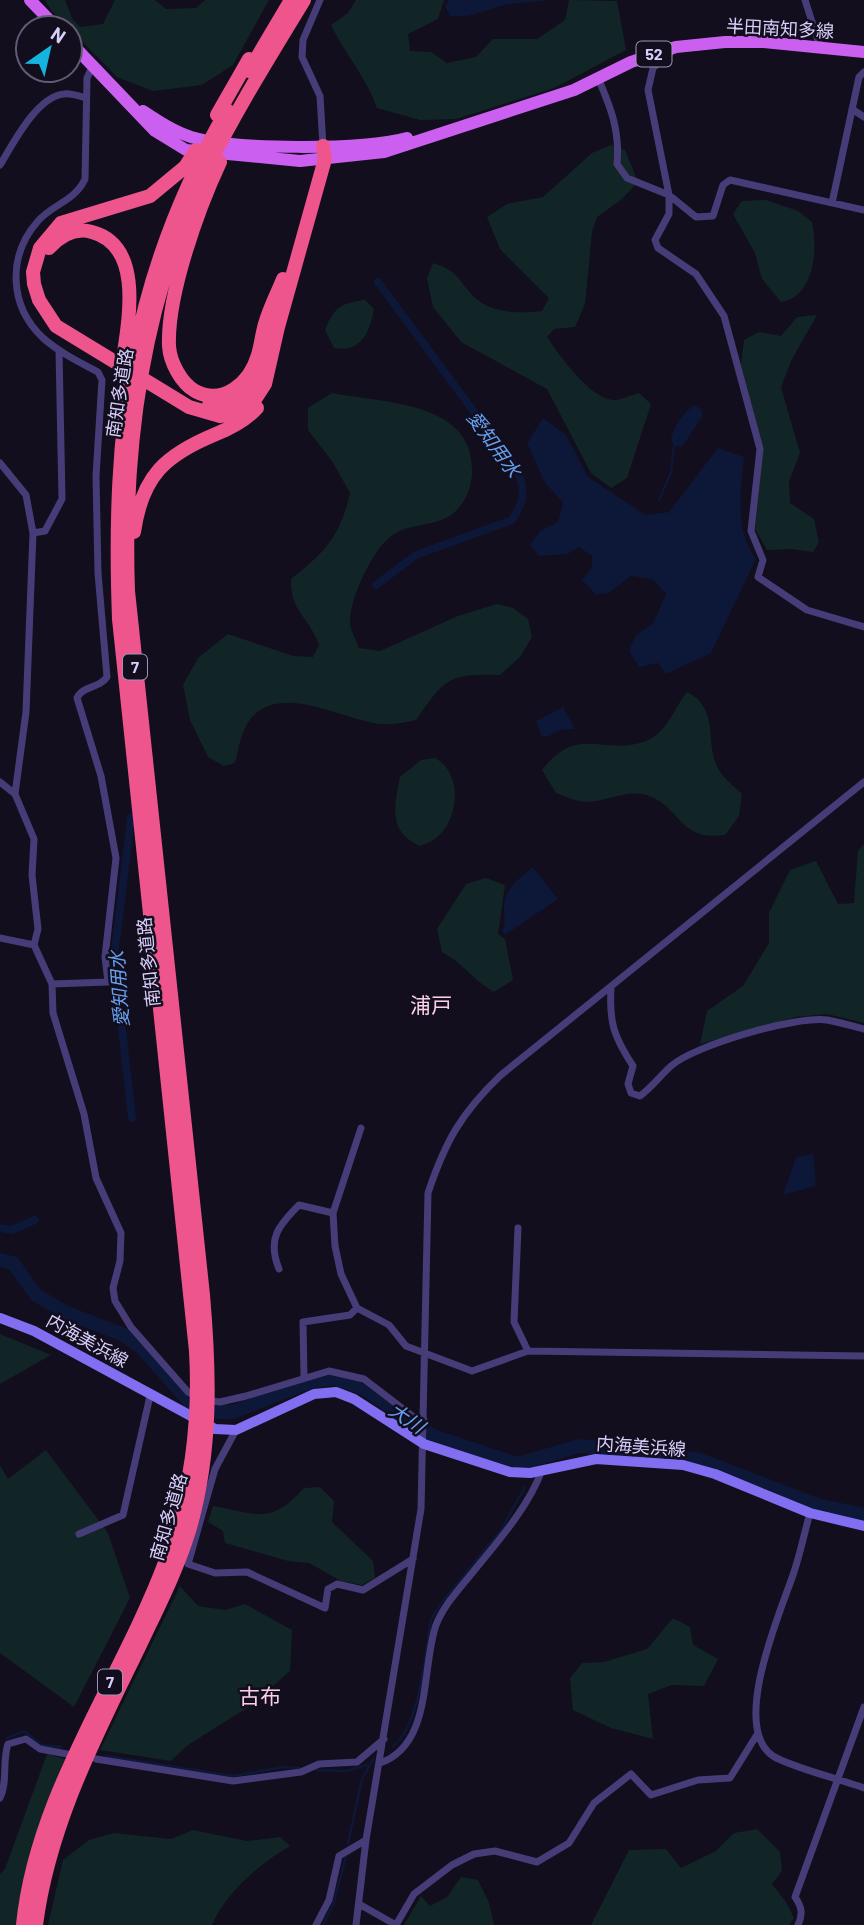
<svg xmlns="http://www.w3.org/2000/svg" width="864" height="1925" font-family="Barlow,'Noto Sans JP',sans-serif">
	<rect width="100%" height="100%" fill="#120e1d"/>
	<path fill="#112526" d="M45 0H65L72 18 80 27 103 24 115 0H155L166 9 196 8 205 0H269L233 65 202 85 153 91 117 77 51 10Z
		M356 0H444L438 19 408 34 410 51 431 52 447 63 476 57 493 39H537L565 20 569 0 617 1 626 50 554 88 456 119 420 120 377 108C366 77 345 54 331 25L348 13Z
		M611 145 625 150 638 182 622 199 597 217 592 232 585 304 575 327 554 329 547 337C560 356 588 396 612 400 619 401 631 395 639 393L651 404 627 478 611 488 591 473 547 389 461 342 433 307 427 278 433 263C460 272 456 278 474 297 490 313 521 314 542 311L549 298 500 249 487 217 507 204 543 197 592 153Z
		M766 200 798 211 812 222C818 247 815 297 781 302L762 279 755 253 733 214 742 201Z
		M365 300 374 309C370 332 361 353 334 348L325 330C334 307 341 303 365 300Z
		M817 315 791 361 781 387 800 453 789 481 790 503 814 519 819 542 813 552 792 549 767 550 755 529 763 450 741 365 744 340 759 332 781 336 797 317Z
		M332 393C382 403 472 401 472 469 473 485 465 505 451 515 434 527 407 523 390 537 372 551 349 600 350 623 350 630 357 641 359 648L380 651 458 616 497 604 513 608 528 619 532 637 520 657 500 675C447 674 446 678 416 720 406 722 394 725 383 724 345 722 279 679 249 721 241 732 238 751 235 763L224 766 208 757 190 720 183 685 198 658 228 634 293 656 313 657 319 645C309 616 290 612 291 579 325 552 340 537 350 493L332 461 308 430V408Z
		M687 692C721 710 703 741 719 770 724 779 735 787 742 794L739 816 725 835C680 841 682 811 652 797 632 787 608 801 587 802 577 802 565 796 556 793L542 770C579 723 602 757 646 741 667 733 674 708 687 692Z
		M435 758C463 773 460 820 435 839 431 842 425 844 420 846 388 832 394 806 400 777L421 760Z
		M864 844V1023L827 1014 796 1017 700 1044 707 1011 743 986 769 943V913L790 870 816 861 838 904 854 903 858 851Z
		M486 878 505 885 498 934 505 939 513 980 494 992C474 981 463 963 442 952L437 929 466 884Z
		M0 1334 51 1355 0 1384Z
		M46 1450 108 1533 130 1598 74 1707 0 1653V1465L8 1479Z
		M320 1487 334 1501 332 1522 373 1561 375 1578 362 1585 341 1581 309 1563 288 1561 225 1543 223 1531 208 1522 213 1506C258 1514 271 1525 304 1488Z
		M180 1586 198 1606 225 1610 245 1604 292 1630 290 1671 253 1704 188 1745 171 1761 100 1750Z
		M673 1618 690 1627 693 1645 718 1659 704 1686 672 1685 648 1694 653 1739 611 1728 573 1710 570 1678 582 1663 604 1662 647 1649Z
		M47 1754 65 1759C40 1817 24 1862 17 1925H0V1874L5 1869Z
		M757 1829 780 1852 782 1871 772 1884 786 1902 794 1918 789 1925H591L629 1850 666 1849 681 1868 716 1851 734 1833Z
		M193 1830 247 1841 280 1837 290 1846C261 1863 225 1893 212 1925H48L63 1860 89 1840 114 1833 171 1839Z
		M461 1877 478 1880 489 1903 494 1925H404L421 1896 430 1906 447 1897Z"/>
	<path fill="#0d1737" d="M449 0H549C534 3 519 2 505 5 485 10 472 18 451 16L445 7Z
		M695 405 702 410V417L682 447 674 446 671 440C673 427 684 411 695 405Z
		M543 418 566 435 588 477 646 515 669 512 718 448 744 457C741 492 734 529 756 559L711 653 666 674 658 663 639 667 629 651 635 636 653 623 666 594 652 579 631 576 609 593 596 595 582 580 592 567V556L579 547 568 554 539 556 530 545 540 531 558 522 563 503 545 483 527 443Z
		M563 707 575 729 560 730 547 737 541 735 536 721Z
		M533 867 558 899 505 935 502 931C506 922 504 918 504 909 504 888 518 879 533 867Z
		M813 1154 816 1186 783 1195 796 1157Z"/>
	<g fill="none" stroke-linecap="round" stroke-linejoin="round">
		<path stroke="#0d1737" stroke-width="2.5" d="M659 500 671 472 674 446
			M7 1738 24 1731 42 1745 61 1747
			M393 1746C420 1727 425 1653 431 1620L439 1606 501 1530 525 1487
			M106 1756 233 1776 283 1767 301 1768
			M316 1770 346 1771 367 1765
			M348 1843 362 1779 374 1758
			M323 1925 333 1905 346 1857"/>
		<path stroke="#0d1737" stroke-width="8" d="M376 585 416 555 512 520C524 502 526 491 517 470L378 282
			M131 818 114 958 132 1118
			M0 1228 12 1230 35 1220"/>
		<path stroke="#0d1737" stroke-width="14" d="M0 1260 13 1263 36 1295 65 1312 124 1335 142 1348 189 1401 218 1412H233L310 1382 334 1378 365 1389 433 1436 517 1464 580 1446 652 1452 700 1460 817 1505 864 1515"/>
		<path stroke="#463d78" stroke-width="7" d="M320 0 303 40 302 57 320 96 323 146
			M805 0 820 47
			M670 53 653 68 648 90 669 195V214L655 240 658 248 696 274 724 316 760 449 751 531 763 560 758 577 807 610 864 627
			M598 78C611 108 620 131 617 164L627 178 669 195 696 217 713 216 723 185 730 180 864 210
			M852 109 864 117
			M0 165C13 144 37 96 64 94 70 93 79 96 86 98
			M832 203 859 77 864 72
			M0 463 26 495 33 533 26 712 15 794
			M33 533 45 531 62 499 59 350
			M0 782 15 794 34 839 32 875 38 929 34 945 52 984 53 1013 84 1114 96 1178 121 1233 120 1261 113 1288 115 1301 131 1327 188 1392 203 1400 220 1402 246 1396 329 1371 364 1379 415 1418 424 1420
			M0 938 34 945
			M52 984 108 982 105 957 116 858 101 776 77 698C83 685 99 689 107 677L98 573 96 476 102 380 98 372C79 362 59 352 43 338 9 306 7 256 38 221 53 204 75 201 85 179L87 78 93 65
			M611 988C609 1023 614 1037 633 1066L628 1084 631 1093 640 1096C652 1087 660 1076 671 1066 695 1045 795 1016 827 1020 839 1022 852 1026 864 1029
			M361 1128 333 1213 335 1246 341 1274 357 1308 389 1325 406 1346 472 1371 528 1351 864 1356
			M518 1228 514 1322 528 1351
			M279 1269C267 1239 278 1226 299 1205L333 1213
			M304 1377 303 1322 350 1315 357 1308
			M236 1430 215 1469 188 1564 215 1573 247 1572 325 1608 328 1589 337 1584 363 1590 413 1559
			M810 1513C804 1534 800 1555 793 1575 780 1613 730 1727 773 1756 790 1767 843 1780 864 1788
			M79 1534 123 1515 150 1396
			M96 1759 233 1781 301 1772 319 1764 357 1762 384 1739
			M380 1763C433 1745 421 1668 436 1625 444 1605 459 1589 473 1572 498 1541 528 1508 542 1470
			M0 1798C8 1782 2 1761 8 1744L26 1739 40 1749 67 1754
			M359 1904 396 1925
			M316 1925 329 1900 339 1856 366 1840
			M356 1925 366 1840 421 1509 428 1193C445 1142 461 1113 501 1075L864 782
			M396 1925 414 1894 452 1865 474 1854 495 1851 537 1862 569 1843 594 1803 631 1774 651 1795 698 1780 730 1778 758 1733
			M798 1925C803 1914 802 1907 795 1897L864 1707"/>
		<path stroke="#816ef1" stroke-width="10" d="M0 1318 34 1331 215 1429 236 1430 314 1394 336 1392 354 1399 424 1444 510 1472 530 1473 596 1459 683 1465 715 1474 810 1513 864 1526"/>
		<path stroke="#cb60f0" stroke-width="12" d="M30 0 57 28
			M70 42 155 131 186 150 300 161 384 152 574 90 631 62 676 47 725 42H764L864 52
			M143 111C158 121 173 131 191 137 235 150 362 150 407 138"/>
		<path stroke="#ef558d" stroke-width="14" d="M249 71 291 0
			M217 115 249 59
			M196 150 185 167 150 196 61 223 40 248 33 272 34 284 39 300 56 326 189 407 220 416 231 414 252 404 265 384 278 327 325 159 323 146
			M220 162C198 209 167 295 169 346 170 362 181 383 195 391 223 406 250 383 258 355 261 345 262 334 265 324 269 309 277 294 283 279
			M49 248C61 235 75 227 92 232 148 247 126 332 121 373
			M209 405C240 411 255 384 258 358
			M134 532C142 476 165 455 216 434 231 428 245 421 257 408
			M23 1925C36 1793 121 1681 166 1560 191 1493 200 1422 196 1351L119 619C112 430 130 277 227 110
			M36 1925C49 1824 97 1734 141 1643 158 1607 177 1570 189 1531 212 1453 210 1375 203 1295L128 591C123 447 142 302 206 171 235 112 270 56 304 0"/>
	</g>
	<g text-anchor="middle" stroke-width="5" stroke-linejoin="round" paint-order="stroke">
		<g fill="#120e1d" stroke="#9d94b8" stroke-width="2">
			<rect x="636.5" y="41.5" width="35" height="25" rx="5"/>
			<rect x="123" y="654.5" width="24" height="25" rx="5"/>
			<rect x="98" y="1669.5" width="24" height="25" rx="5"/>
		</g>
		<g font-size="16" font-weight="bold" fill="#d8cefa">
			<text x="654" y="60">52</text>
			<text x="135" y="673">7</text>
			<text x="110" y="1688">7</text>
		</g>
		<g font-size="18" fill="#d8cefa" stroke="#120e1d">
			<text transform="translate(780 29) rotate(3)" y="6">半田南知多線</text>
			<text transform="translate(120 393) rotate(-81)" y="6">南知多道路</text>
			<text transform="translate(149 962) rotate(-96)" y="6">南知多道路</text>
			<text transform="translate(87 1341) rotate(29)" y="6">内海美浜線</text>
			<text transform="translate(641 1447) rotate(4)" y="6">内海美浜線</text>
			<text transform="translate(169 1517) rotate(-74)" y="6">南知多道路</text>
		</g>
		<g font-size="19" font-style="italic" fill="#66a1f0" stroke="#120e1d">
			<text transform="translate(494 444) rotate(54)" y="7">愛知用水</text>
			<text transform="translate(119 989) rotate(-94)" y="7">愛知用水</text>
			<text transform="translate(407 1418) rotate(34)" y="7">大川</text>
		</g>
		<g font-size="21" fill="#fbd0e6" stroke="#120e1d">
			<text x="431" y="1013">浦戸</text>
			<text x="260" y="1704">古布</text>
		</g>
	</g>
	<g transform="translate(49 49) rotate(34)"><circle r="33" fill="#120e1d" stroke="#615b75" stroke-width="2"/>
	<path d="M0-5L12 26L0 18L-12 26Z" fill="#15b4df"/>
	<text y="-10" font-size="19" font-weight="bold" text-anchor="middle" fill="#d8cefa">N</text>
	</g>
</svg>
